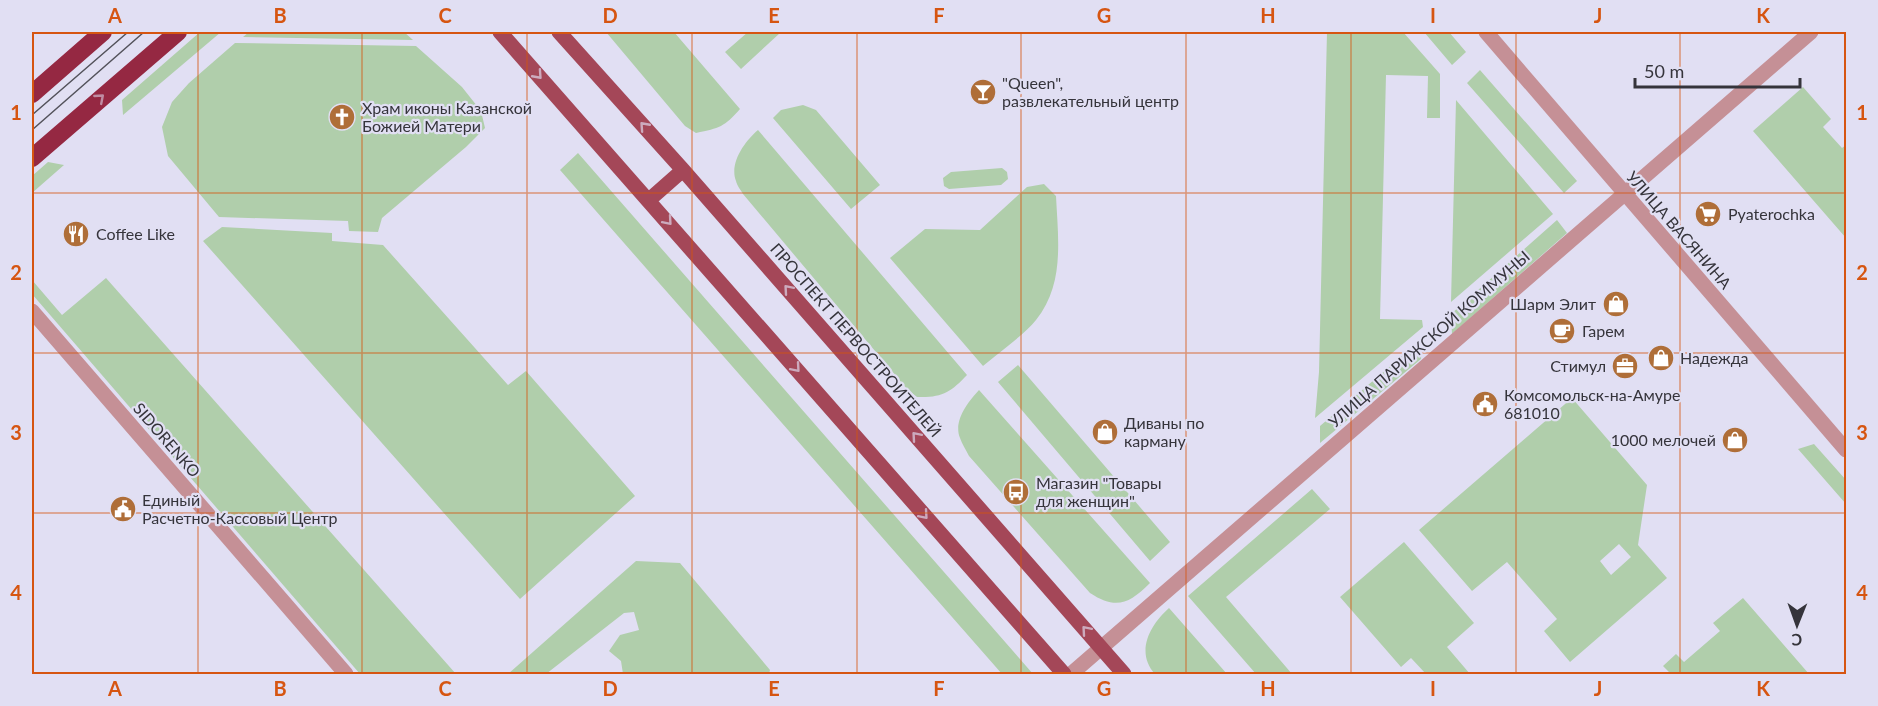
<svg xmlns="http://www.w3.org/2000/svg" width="1878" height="706" font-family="Lato,sans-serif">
	<rect width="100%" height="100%" fill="#e1dff3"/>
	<path fill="#b0ceab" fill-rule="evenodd" d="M200 32H221L123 115 122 100Z
		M249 32H404L413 40 243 37Z
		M606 32H674L740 109C724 127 720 128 696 133L685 126Z
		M748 32H779L780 33 741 69 725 52Z
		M1327 32H1403L1440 74V118H1427L1428 76 1386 75 1380 319 1422 320 1423 327 1315 418 1319 372Z
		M1424 32H1449L1466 52 1452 65Z
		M235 43 416 46 462 87 481 111 485 128 466 147 382 218 378 232 349 231 348 221 219 217 168 156 162 127 172 102 189 83Z
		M1480 70 1577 181 1564 193 1467 83Z
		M1803 87 1831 119 1823 127 1842 148 1846 145V238L1753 131Z
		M1456 100 1553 214 1451 302Z
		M803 105 816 110 880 185 851 209 773 118 781 110Z
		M758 130 967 375C951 392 942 398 917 397L907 389 743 194C741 190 737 186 736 181 729 163 745 141 758 130Z
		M578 153 1033 674H1002L560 170Z
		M48 162 64 165 32 193V176Z
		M1002 168 1007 172 1008 179 1001 185 949 189 944 186 943 178 951 172Z
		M1044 184 1056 196C1058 239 1065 284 1036 320 1024 335 998 353 983 366L890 258 925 229 980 230 1027 187Z
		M1557 220 1567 233 1452 334 1451 314Z
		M222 227 332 233V241L383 245 508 385 526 371 635 496 520 599 203 241Z
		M106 278 456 674H360L32 294V280L62 315Z
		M1422 339 1421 359 1320 443V426Z
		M1018 365 1170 542 1150 561 998 382Z
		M979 390 1150 583C1129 604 1116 610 1090 593L969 456C966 450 962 444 960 438 953 421 968 402 979 390Z
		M1572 398 1647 485 1638 545 1667 578 1570 662 1544 631 1557 619 1507 562 1472 591 1419 530ZM1619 544 1631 557 1611 575 1600 561Z
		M1814 444 1846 480V504L1798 449Z
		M1312 489 1330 509 1226 597 1292 674H1256L1188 596Z
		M1404 542 1474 623 1447 647 1470 674H1426L1411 658 1401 667 1340 597Z
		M636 561 680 563 770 670 769 674H623L621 661 609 651 620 635 639 630 634 612 624 613 546 674H508Z
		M1743 598 1809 674H1667L1669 672 1663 666 1676 654 1684 662 1720 631 1713 623Z
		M1169 608 1227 674H1155C1135 652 1150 625 1169 608Z"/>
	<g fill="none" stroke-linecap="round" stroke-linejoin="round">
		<path stroke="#c59096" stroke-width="15" d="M1486 32 1846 450
			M32 311 346 674
			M1071 674 1811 32"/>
		<path stroke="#a44758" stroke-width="15" d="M500 32 1064 674
			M559 32 683 170 1124 674
			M649 200 683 170"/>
		<path stroke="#952842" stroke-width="18" d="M32 94 103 32
			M32 158 178 32"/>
		<path stroke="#53525b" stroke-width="1.5" d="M32 115 128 32
			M32 130 144 32"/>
	</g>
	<defs><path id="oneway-chevron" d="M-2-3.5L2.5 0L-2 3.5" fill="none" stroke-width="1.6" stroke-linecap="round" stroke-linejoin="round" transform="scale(1.5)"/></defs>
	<g stroke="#ccaabd">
		<use href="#oneway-chevron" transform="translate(538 75) rotate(48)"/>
		<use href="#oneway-chevron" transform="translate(644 126) rotate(-132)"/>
		<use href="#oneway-chevron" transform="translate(668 221) rotate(49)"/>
		<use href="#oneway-chevron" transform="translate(788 289) rotate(-131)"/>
		<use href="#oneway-chevron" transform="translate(796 368) rotate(49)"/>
		<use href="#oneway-chevron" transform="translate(916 436) rotate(-131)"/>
		<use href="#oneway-chevron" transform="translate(924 515) rotate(49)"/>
		<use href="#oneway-chevron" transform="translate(1086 630) rotate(-131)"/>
	</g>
	<use stroke="#bf8da3" href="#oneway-chevron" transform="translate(100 98) rotate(-41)"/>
	<path fill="none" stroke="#d65511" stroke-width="1.5" stroke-opacity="0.55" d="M198 32V674M362 32V674M527 32V674M692 32V674M857 32V674M1021 32V674M1186 32V674M1351 32V674M1516 32V674M1680 32V674M32 193H1846M32 353H1846M32 513H1846"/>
	<defs>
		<symbol id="bar-disc" viewBox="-11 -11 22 22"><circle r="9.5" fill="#af6e38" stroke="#e1dff3"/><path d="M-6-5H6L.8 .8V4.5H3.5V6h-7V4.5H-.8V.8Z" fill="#fff"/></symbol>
		<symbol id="church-disc" viewBox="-11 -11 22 22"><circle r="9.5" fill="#af6e38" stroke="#e1dff3"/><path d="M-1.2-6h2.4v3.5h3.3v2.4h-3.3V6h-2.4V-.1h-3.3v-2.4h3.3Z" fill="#fff"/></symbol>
		<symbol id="supermarket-disc" viewBox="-11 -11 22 22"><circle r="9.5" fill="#af6e38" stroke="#e1dff3"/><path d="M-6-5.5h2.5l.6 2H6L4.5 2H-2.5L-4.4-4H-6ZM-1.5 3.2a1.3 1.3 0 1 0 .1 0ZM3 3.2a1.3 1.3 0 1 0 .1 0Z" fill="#fff"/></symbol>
		<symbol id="restaurant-disc" viewBox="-11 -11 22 22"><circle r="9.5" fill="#af6e38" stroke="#e1dff3"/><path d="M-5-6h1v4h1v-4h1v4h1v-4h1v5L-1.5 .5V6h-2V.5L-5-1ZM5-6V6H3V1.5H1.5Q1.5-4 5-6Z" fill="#fff"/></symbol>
		<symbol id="shop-disc" viewBox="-11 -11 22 22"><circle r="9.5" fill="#af6e38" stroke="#e1dff3"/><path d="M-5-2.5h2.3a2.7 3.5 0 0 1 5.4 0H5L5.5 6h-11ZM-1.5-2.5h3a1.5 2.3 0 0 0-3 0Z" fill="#fff"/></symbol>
		<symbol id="cafe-disc" viewBox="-11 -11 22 22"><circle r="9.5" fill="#af6e38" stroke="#e1dff3"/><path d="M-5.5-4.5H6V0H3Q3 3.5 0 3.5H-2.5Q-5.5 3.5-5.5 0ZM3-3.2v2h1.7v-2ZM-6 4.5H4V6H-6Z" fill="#fff"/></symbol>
		<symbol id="office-disc" viewBox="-11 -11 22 22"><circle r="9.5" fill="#af6e38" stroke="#e1dff3"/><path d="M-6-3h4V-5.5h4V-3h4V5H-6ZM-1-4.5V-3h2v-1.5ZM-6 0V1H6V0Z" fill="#fff"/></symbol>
		<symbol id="civic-disc" viewBox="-11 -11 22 22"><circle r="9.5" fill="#af6e38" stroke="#e1dff3"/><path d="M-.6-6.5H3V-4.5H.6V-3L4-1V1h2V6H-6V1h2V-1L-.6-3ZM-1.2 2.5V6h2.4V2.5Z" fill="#fff"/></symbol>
		<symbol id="bus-disc" viewBox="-11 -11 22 22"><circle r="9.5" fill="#af6e38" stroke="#e1dff3"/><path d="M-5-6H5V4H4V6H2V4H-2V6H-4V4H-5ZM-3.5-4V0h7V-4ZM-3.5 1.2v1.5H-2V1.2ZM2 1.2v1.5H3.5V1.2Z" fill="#fff"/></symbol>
	</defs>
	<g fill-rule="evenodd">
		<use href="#bar-disc" x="968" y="77" width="30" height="30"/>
		<use href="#church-disc" x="327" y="102" width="30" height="30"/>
		<use href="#supermarket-disc" x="1693" y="199" width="30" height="30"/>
		<use href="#restaurant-disc" x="61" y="219" width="30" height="30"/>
		<use href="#shop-disc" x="1601" y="289" width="30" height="30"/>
		<use href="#cafe-disc" x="1547" y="316" width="30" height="30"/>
		<use href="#shop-disc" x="1646" y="343" width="30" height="30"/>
		<use href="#office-disc" x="1610" y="351" width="30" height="30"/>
		<use href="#civic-disc" x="1470" y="389" width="30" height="30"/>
		<use href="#shop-disc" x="1090" y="417" width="30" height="30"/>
		<use href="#shop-disc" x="1720" y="425" width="30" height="30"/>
		<use href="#bus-disc" x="1001" y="477" width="30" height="30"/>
		<use href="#civic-disc" x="108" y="494" width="30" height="30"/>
	</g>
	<g text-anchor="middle" stroke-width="4.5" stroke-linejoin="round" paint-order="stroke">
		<g font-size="16" fill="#35343b" stroke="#e1dff3" text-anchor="start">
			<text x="1002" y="89">"Queen",<tspan x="1002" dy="18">развлекательный центр</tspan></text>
			<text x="362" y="114">Храм иконы Казанской<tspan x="362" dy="18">Божией Матери</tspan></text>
			<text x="1728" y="220">Pyaterochka</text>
			<text x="96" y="240">Coffee Like</text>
			<text x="1596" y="310" text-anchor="end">Шарм Элит</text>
			<text x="1582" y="337">Гарем</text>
			<text x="1680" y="364">Надежда</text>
			<text x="1606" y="372" text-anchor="end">Стимул</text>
			<text x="1504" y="401">Комсомольск-на-Амуре<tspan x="1504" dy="18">681010</tspan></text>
			<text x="1124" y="429">Диваны по<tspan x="1124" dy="18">карману</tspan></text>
			<text x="1716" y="446" text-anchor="end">1000 мелочей</text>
			<text x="1036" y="489">Магазин "Товары<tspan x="1036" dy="18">для женщин"</tspan></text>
			<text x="142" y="506">Единый<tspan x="142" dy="18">Расчетно-Кассовый Центр</tspan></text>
		</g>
		<g font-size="16" fill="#35343b" stroke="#e1dff3">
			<text transform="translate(1679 230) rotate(49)" y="6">УЛИЦА ВАСЯНИНА</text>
			<text transform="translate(1429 339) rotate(-41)" y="6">УЛИЦА ПАРИЖСКОЙ КОММУНЫ</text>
			<text transform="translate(856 340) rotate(49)" y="6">ПРОСПЕКТ ПЕРВОСТРОИТЕЛЕЙ</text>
			<text transform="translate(167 440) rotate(49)" y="6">SIDORENKO</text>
		</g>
	</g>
	<rect width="1878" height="706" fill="none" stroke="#e1dff3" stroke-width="66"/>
	<g transform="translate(1797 625) rotate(181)" stroke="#e1dff3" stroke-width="4.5" paint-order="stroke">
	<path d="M0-4.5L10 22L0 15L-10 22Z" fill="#35343b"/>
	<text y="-9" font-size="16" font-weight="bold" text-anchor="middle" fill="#35343b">С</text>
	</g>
	<path d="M1635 78v9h165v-9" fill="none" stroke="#35343b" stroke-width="3"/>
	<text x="1644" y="78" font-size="18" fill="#35343b" stroke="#e1dff3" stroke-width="4.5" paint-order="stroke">50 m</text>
	<rect x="33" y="33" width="1812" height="640" fill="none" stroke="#d65511" stroke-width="2"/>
	<g font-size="20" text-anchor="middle" font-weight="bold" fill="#d65511">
		<text x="115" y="23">A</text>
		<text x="280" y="23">B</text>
		<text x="445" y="23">C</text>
		<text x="610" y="23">D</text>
		<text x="774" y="23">E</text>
		<text x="939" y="23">F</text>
		<text x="1104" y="23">G</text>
		<text x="1268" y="23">H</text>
		<text x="1433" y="23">I</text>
		<text x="1598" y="23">J</text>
		<text x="1763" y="23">K</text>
		<text x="16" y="120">1</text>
		<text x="1862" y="120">1</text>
		<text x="16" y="280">2</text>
		<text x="1862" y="280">2</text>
		<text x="16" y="440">3</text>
		<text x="1862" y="440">3</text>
		<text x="16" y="600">4</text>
		<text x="1862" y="600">4</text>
		<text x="115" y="696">A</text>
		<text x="280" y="696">B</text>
		<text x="445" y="696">C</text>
		<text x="610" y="696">D</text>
		<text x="774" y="696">E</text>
		<text x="939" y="696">F</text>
		<text x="1104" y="696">G</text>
		<text x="1268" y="696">H</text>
		<text x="1433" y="696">I</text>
		<text x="1598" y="696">J</text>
		<text x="1763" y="696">K</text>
	</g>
</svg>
